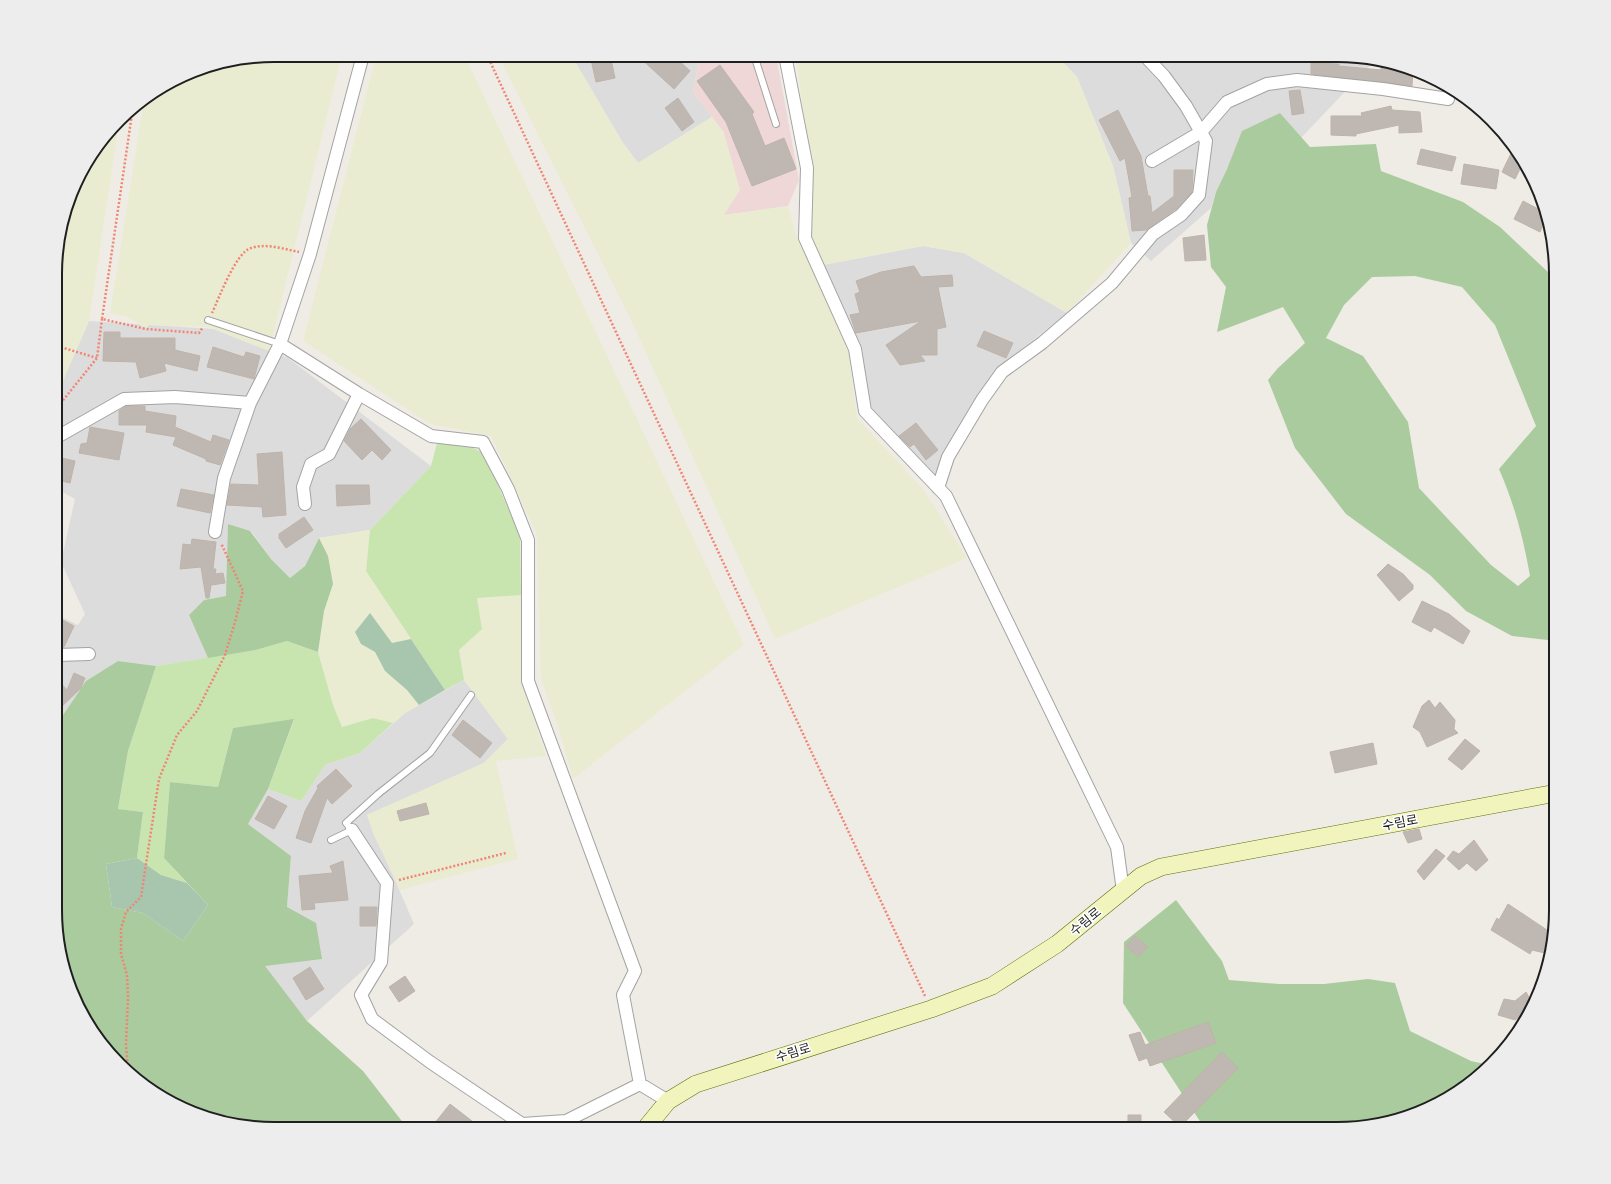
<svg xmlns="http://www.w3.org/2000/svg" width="1611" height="1184" font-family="Cabin,'Noto Sans KR',sans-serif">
	<rect width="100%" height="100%" fill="#efece6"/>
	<path fill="#dddcdc" d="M571 55H700L693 92 712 117 638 163 623 143Z
		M1056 55H1351L1375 60 1301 138 1280 113 1227 169 1216 192 1211 208 1151 261 1131 243 1113 166 1077 77Z
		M923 246 964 253 1067 313 997 369 945 450 934 477 871 407 859 350 823 265Z
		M89 321 214 329 288 358 431 466 370 530 319 538 305 566 290 578 271 559 251 531 226 596 204 600 189 615 208 658 156 666 118 661 86 681 57 724V615L78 625 85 614 61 562 75 499 57 489V394Z
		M464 680 508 739 484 763 367 815 414 924 307 1021 264 966 287 907 291 856 248 824 268 789 301 801 325 765 360 753 405 713Z"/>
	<path fill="#eed7d6" d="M700 55H776L799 180 788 206 724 215V133L693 92Z"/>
	<path fill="#eaecd2" d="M274 55H342L269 351 208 327 149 325 146 329 128 317 110 313 144 100 190 72Z
		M498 55H571L623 143 638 163 712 117 724 133 740 190 724 215 788 206 794 229 848 348 857 418 924 490 967 558 775 639 632 322Z
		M796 55H1056L1077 77 1113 166 1131 243 1067 313 964 253 923 246 823 265 811 236 810 167Z
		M376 56H465L744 645 573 779 558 726 541 680 537 535 491 436 430 424 303 341Z
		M119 123 89 321 57 394V246L78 177Z
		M370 530 366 571 411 639 392 643 361 644 375 652 385 671 407 690 419 705 405 713 393 723 373 718 342 728 333 705 318 652 324 611 333 584 328 556 319 538Z
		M521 595V681L546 756 496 761 518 859 400 890 373 833 367 815 484 763 508 739 464 680 459 650 482 629 477 598Z"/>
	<path fill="#c9e5af" d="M437 443 471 447 484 453 520 536 521 595 477 598 482 629 459 650 464 680 445 690 366 571 370 530 431 466Z
		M287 641 318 652 333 705 342 727 373 718 393 723 360 753 325 765 301 801 268 789 294 720 233 728 218 787 170 782 164 858 187 883 161 875 137 858 143 812 118 809 128 751 156 666 256 650Z"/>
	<path fill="#aacb9d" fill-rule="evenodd" d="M1280 113 1310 147 1376 144 1381 171 1463 202 1500 227 1549 273 1556 285V641L1512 636 1466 611 1430 575 1346 514 1295 448 1268 380 1278 368 1305 343 1283 307 1217 332 1226 287 1211 267 1207 225 1216 192 1227 169 1242 131ZM1415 276 1462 287 1495 325 1536 426 1499 469C1515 506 1523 537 1530 576L1518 586 1491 565 1419 488 1408 422 1363 356 1326 338 1344 305 1372 277Z
		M228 524 250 531 271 559 290 578 305 566 319 538 328 556 333 584 324 611 318 652 287 641 256 650 208 658 189 615 204 600 226 596Z
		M118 661 156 666 128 751 118 809 143 812 137 858 106 864 112 907 143 913 183 941 208 905 164 858 170 782 218 787 233 728 294 719 268 789 248 824 291 856 287 907 316 923 322 959 265 966 307 1021 363 1071 408 1129H260L190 1112 141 1084 84 1019 57 938V724L86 681Z
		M1176 900 1222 961 1229 980 1279 984H1324L1368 979 1395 983 1410 1031 1471 1061 1489 1065 1470 1084 1434 1107 1393 1122 1337 1129H1205L1123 1003 1124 942Z"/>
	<path fill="#a8c6ad" d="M370 613 392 643 411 639 445 690 419 705 407 690 385 671 375 652 361 644 355 632Z
		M137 858 161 875 187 883 208 905 183 941 143 913 112 907 106 864Z"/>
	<path fill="#bfb8b2" stroke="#bfb3a9" d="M590 55H610L615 78 596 82Z
		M637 55H673L690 71 674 89Z
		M1311 63 1339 64V66L1381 70V67L1413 70 1412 86 1311 74Z
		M720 65 754 112 752 114 765 146 784 138 796 169 752 186 726 122 697 81Z
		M1300 90 1304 113 1292 115 1289 91Z
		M678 98 694 122 682 131 665 108Z
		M1391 106 1392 110 1420 112 1422 132 1399 133V125L1356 134V136L1331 135V116H1362L1361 113Z
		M1118 110 1141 156 1148 196H1150L1152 213 1174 196V170H1193L1192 192 1176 209 1146 230 1132 231 1129 198 1132 197 1125 158 1120 161 1099 120Z
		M1514 147 1524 161 1515 179 1502 172Z
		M1421 149 1456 157 1452 171 1417 164Z
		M1464 164 1499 170 1496 189 1461 184Z
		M1523 201 1542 211 1545 221 1540 232 1514 219Z
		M1204 235 1206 260 1185 261 1183 238Z
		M914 266 921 277 952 275 953 286 938 287 946 327 937 329V355H920L925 361 900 365 886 345 921 321 856 333 850 315 860 313 855 294 860 292 856 281 881 272Z
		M984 331 1013 343 1006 358 977 346Z
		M104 332H120V338H175V350L200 356 197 371 164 363 166 371 140 378 136 362 103 361Z
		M213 347 244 357 246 352 260 356 254 379 207 367Z
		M126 406H145V411L176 416 175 427 211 442 213 435 229 440 220 465 206 461V459L173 445 176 437 146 432 147 425H119V411Z
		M361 419 391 450 382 460 372 450 362 460 344 441 350 429Z
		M916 423 938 450 926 460 914 444 910 447 899 436Z
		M90 427 124 433 119 460 79 453 81 444 87 443Z
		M282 452 286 515 263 517 262 507 227 505 231 484 259 485 257 454Z
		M57 457 75 461 70 483 57 480Z
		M336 485H369L370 504 337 506Z
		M181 489 214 495 210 513 177 506Z
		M304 517 313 530 286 548 279 538V534Z
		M192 539 216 542 213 569H216L215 574 223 573 225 583 211 585 209 598H206L201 567 180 569 183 544 191 545Z
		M1388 564 1403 574 1413 585V589L1399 601 1377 575Z
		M1422 601 1449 614 1470 631 1463 644 1434 627 1431 632 1412 622Z
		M57 617 74 626 64 647 57 648Z
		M74 673 85 678 81 688 57 711V679L67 690Z
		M1429 700 1435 708 1440 702 1455 720 1454 729 1458 733 1427 747 1420 732 1413 727 1422 706Z
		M463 720 492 743 480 758 452 735Z
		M1465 739 1480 751 1462 770 1448 759Z
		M1373 743 1377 764 1335 773 1330 752Z
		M336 769 352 786 332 804 327 798 311 843 296 838 305 811 318 788 317 786Z
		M268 796 287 806 274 829 255 819Z
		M426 803 429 814 400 821 397 811Z
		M1419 829 1422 839 1408 843 1403 832Z
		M1474 840 1488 860 1476 871 1467 863 1459 870 1447 859 1453 851 1459 854Z
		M1436 849 1445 856 1424 880 1417 871Z
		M343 861 348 900 314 903 315 909 302 910 299 876 333 873 330 866Z
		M1508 904 1553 934 1549 954 1532 950 1530 954 1491 930 1497 918 1499 920Z
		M360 907H377L376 926H360Z
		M1135 936 1148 947 1138 957 1126 946Z
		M310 967 324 989 306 1000 293 978Z
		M405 976 415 991 399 1002 389 987Z
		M1526 992 1533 1004 1530 1009 1515 1020 1498 1015 1504 999 1515 1001Z
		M1208 1022 1216 1043 1150 1066 1147 1058 1139 1061 1129 1035 1140 1032 1145 1045Z
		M1222 1052 1238 1068 1180 1127 1164 1112Z
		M450 1104 472 1121 466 1129H430Z
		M1128 1115H1141V1129H1128Z"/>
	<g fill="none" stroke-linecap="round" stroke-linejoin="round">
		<defs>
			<path id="service" d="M754 55 776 124
				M208 320 280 344
				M331 840 352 830 346 823 378 794 430 753 471 695"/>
			<path id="minor" d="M363 55 310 254 280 344 359 394 431 436 483 442 508 489 528 540V681L635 971 623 995 640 1084 668 1101
				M785 55 807 168 805 238 855 349 865 411 946 496 1117 847 1123 891
				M1152 161 1201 132 1227 102 1267 84 1297 80 1383 89 1448 99
				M57 437 124 399 175 397 250 403
				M938 488 948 457 982 400 1002 372 1042 343 1112 283 1153 234 1181 215 1199 195 1206 141 1186 106 1164 76 1144 55
				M305 504 303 487 311 464 329 454 359 394
				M215 532 224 478 250 403 280 344
				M57 655 89 654
				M352 830 387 883 381 962 361 995 372 1019 430 1062 522 1124 566 1121 640 1084"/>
			<path id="secondary" d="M645 1129 668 1101 696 1084 931 1009 992 986 1057 944 1141 876 1161 867 1556 793"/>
		</defs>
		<use href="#service" stroke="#a3a3a3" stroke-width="8"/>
		<use href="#minor" stroke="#a3a3a3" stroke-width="14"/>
		<use href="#secondary" stroke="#626f0d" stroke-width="18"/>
		<path stroke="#f08575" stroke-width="2.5" stroke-dasharray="2 2" stroke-linecap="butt" d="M487 55 925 996
			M133 107 102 319 146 329 199 333 203 327
			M212 313C219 298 236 252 251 248 266 243 284 249 299 252
			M57 346 97 358
			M57 423 60 404 97 358 102 319
			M399 880 506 853
			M128 1069 126 1045 128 997 127 975 121 954V929L126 912 141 897 159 779 177 735 197 711 225 655 235 622 243 591 221 543"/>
		<use href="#service" stroke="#fff" stroke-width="6"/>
		<use href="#minor" stroke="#fff" stroke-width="12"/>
		<use href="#secondary" stroke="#f1f5bd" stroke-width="17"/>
	</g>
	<g text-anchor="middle" stroke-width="3" stroke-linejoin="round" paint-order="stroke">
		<g font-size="13" fill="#1f1f1f" stroke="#fff">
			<text transform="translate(1400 822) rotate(-11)" y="5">수림로</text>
			<text transform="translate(1085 921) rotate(-39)" y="5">수림로</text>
			<text transform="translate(793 1052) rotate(-17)" y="5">수림로</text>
		</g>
	</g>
	<path d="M0 0H1611V1184H0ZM274 62H1337A212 212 0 0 1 1549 274V910A212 212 0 0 1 1337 1122H274A212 212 0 0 1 62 910V274A212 212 0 0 1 274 62Z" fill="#ededed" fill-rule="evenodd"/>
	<path fill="none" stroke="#1f1f1f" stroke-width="2" d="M274 62H1337A212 212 0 0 1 1549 274V910A212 212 0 0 1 1337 1122H274A212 212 0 0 1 62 910V274A212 212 0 0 1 274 62Z"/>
</svg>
